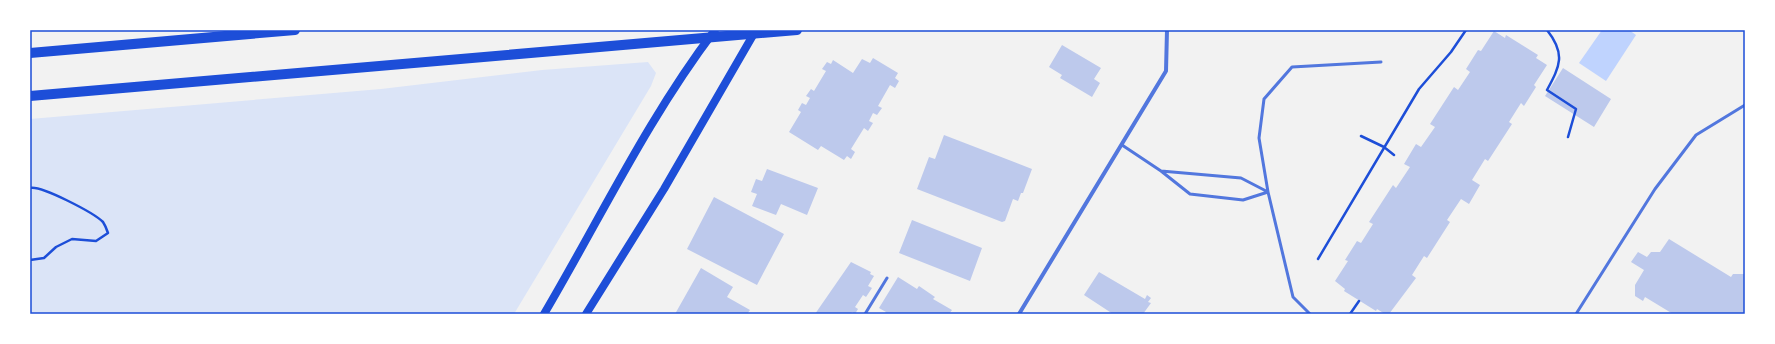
<svg xmlns="http://www.w3.org/2000/svg" width="1775" height="344" font-family="Karla,sans-serif">
	<rect width="100%" height="100%" fill="#f2f2f2"/>
	<path fill="#dbe4f7" d="M648 62 656 73 651 86 514 314H30V119L381 89 542 70Z"/>
	<path fill="#bfd3fe" d="M1602 30H1629L1636 35 1606 81 1579 63Z"/>
	<path fill="#bdc9ec" d="M1494 31 1505 38 1506 35 1538 55 1536 58 1547 65 1534 85 1536 87 1524 106 1521 103 1509 122 1512 124 1488 161 1485 159 1472 180 1480 185 1469 204 1461 199 1447 220 1450 222 1427 258 1424 256 1412 275 1416 278 1389 314H1385L1377 309 1376 311 1344 291 1345 289 1335 281 1348 261 1345 260 1357 241 1361 243 1373 224 1369 222 1393 185 1396 188 1410 167 1404 164 1416 144 1421 147 1435 127 1430 124 1454 87 1458 90 1470 72 1466 69 1478 50 1481 51Z
		M1062 45 1101 68 1094 79 1100 83 1092 97 1060 78 1062 75 1049 67Z
		M873 58 898 73 895 78 899 81 895 88 890 85 878 106 882 108 877 115 873 113 869 121 873 123 868 131 864 128 851 149 855 152 851 159 847 156 844 160 821 146 818 150 789 132 801 112 798 110 802 103 806 105 810 98 806 96 811 89 814 91 826 71 822 69 827 62 831 64 833 60 853 73 862 59 870 63Z
		M1563 68 1611 99 1594 127 1545 96Z
		M944 135 1032 169 1023 193H1021L1018 201 1013 199 1005 221 1002 222 917 189 929 157 935 159Z
		M767 169 818 188 807 215 781 204 776 215 752 206 757 194 751 192 756 179 762 181Z
		M714 197 784 234 757 285 687 249Z
		M912 220 982 248 970 281 899 253Z
		M1669 239 1731 277 1733 274H1745V314H1673L1645 297 1643 301 1635 296V285L1644 270 1631 262 1638 252 1647 257 1651 252H1660Z
		M851 262 871 272 870 274 874 276 868 286 872 288 866 297 863 295 855 307 858 309 855 314 852 312 851 314H815Z
		M701 268 733 287 727 297 750 310 747 314H675Z
		M1099 272 1145 299 1147 295 1151 298 1148 302 1151 303 1143 314H1113L1084 295Z
		M898 277 917 289 919 286 935 297 933 299 952 310 949 314H884L886 312 879 308Z"/>
	<g fill="none" stroke-linecap="round" stroke-linejoin="round">
		<path stroke="#1d4ed8" stroke-width="2.5" d="M1547 30C1566 54 1560 66 1547 90L1576 109 1568 137
			M1361 136 1384 147 1394 155
			M30 188C41 185 94 213 103 222 105 225 107 230 108 233L96 241 72 239 56 247 44 258 30 260
			M1318 259 1419 89 1451 52 1466 30
			M1350 314 1359 301"/>
		<path stroke="#5277de" stroke-width="3" d="M1122 145 1161 171 1190 194 1243 200 1268 192 1241 178 1161 171
			M865 314 887 278
			M1310 314 1293 297 1268 192 1259 138 1264 99 1292 67 1381 62
			M1576 314 1655 189 1696 135 1745 105"/>
		<path stroke="#5277de" stroke-width="4" d="M1019 314 1166 71 1167 30"/>
		<path stroke="#1d4ed8" stroke-width="8" d="M544 314C600 219 648 118 715 30
			M586 314 664 189 756 30"/>
		<path stroke="#1d4ed8" stroke-width="10" d="M30 53 295 30
			M30 96 797 30"/>
	</g>
	<rect width="1775" height="344" fill="none" stroke="#ffffff" stroke-width="62"/>
	<rect x="31" y="31" width="1713" height="282" fill="none" stroke="#1d4ed8" stroke-width="1.5"/>
</svg>
